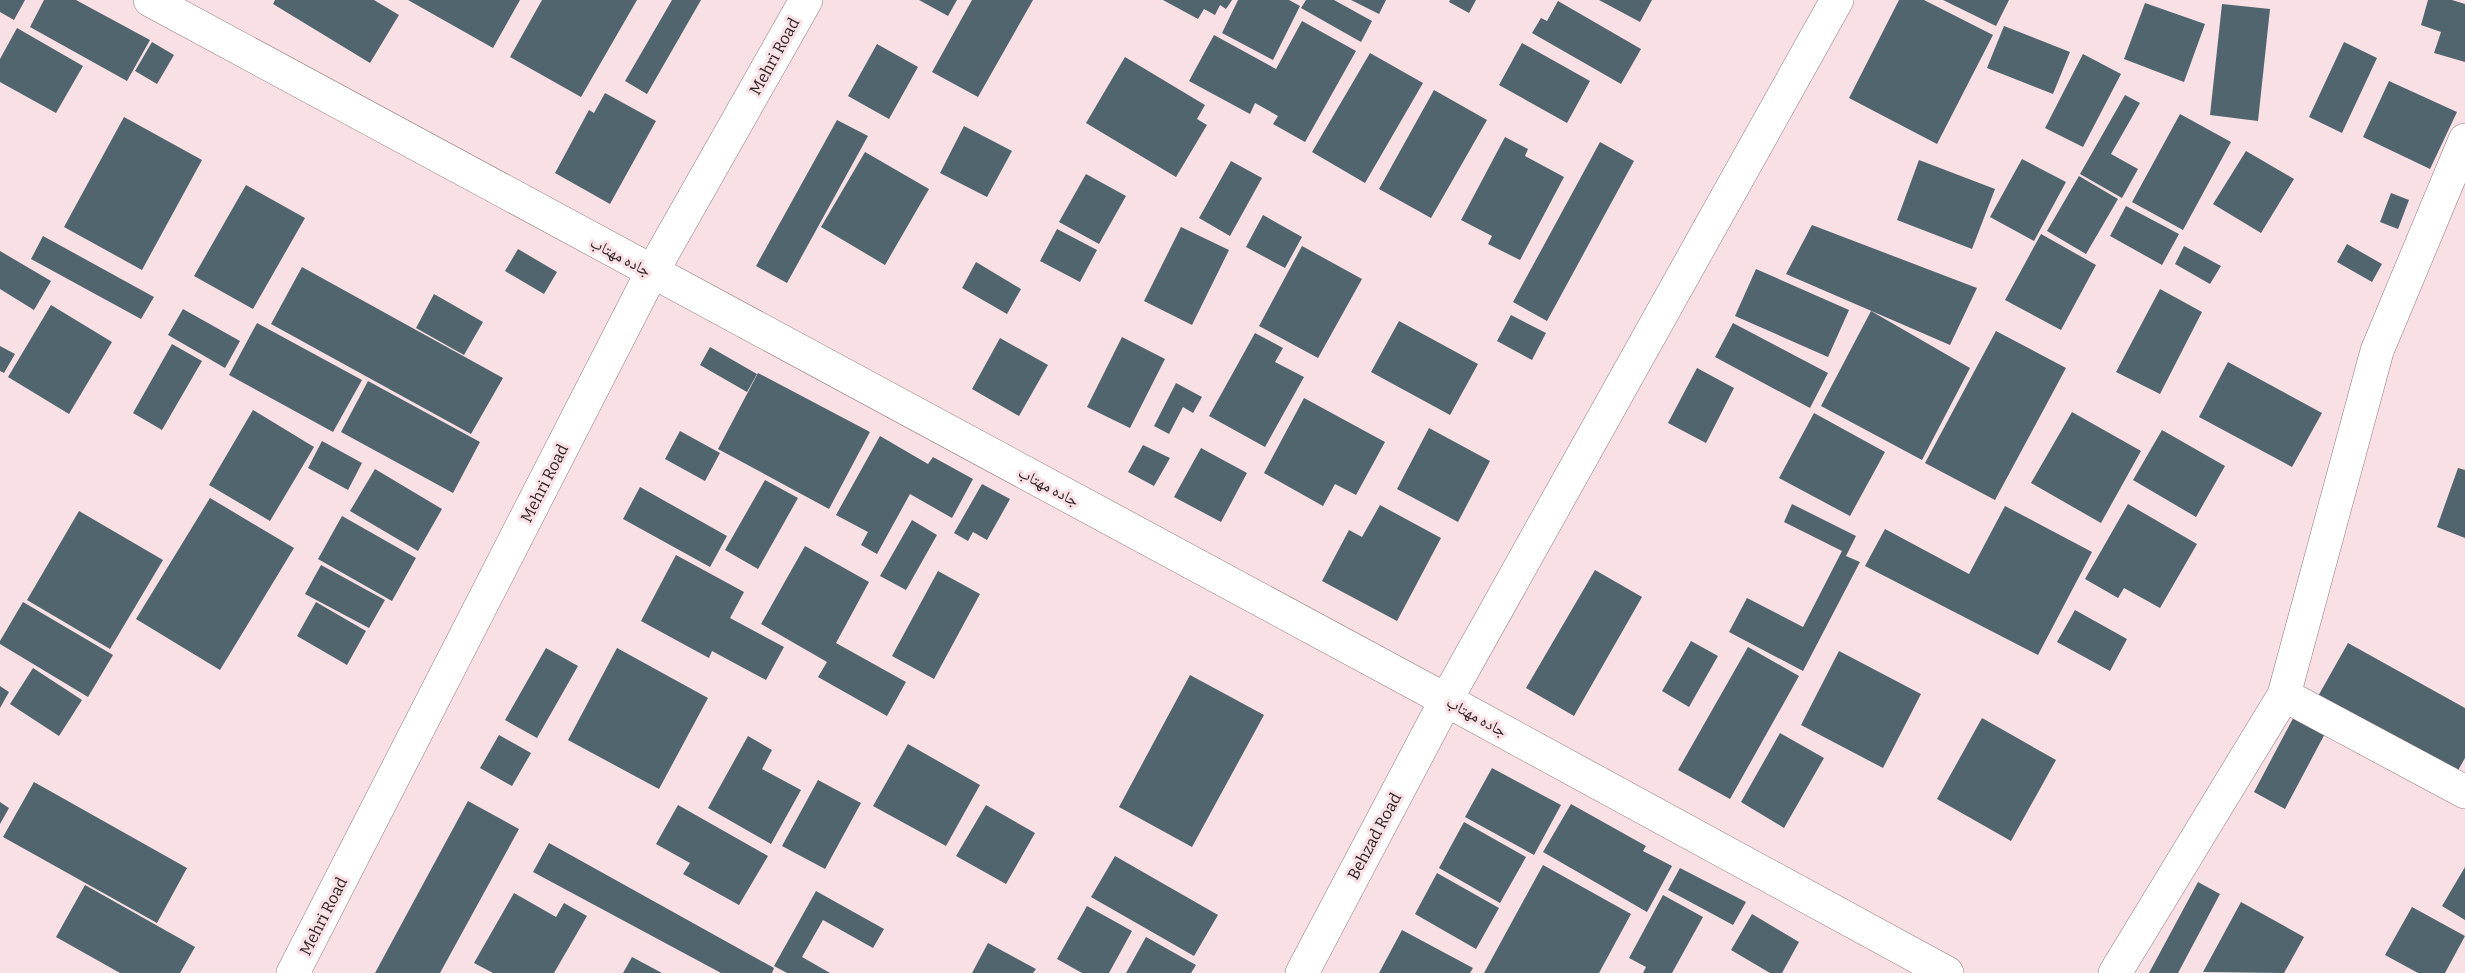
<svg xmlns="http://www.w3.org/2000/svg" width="2465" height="973" font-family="Bitter,'Noto Naskh Arabic',serif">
	<rect width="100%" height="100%" fill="#f9e0e4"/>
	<path fill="#50656d" d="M0 0H25L14 20 0 12Z
		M44 0H76L150 40 127 81 30 27Z
		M275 0H374L399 15 370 63 273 4Z
		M408 0H520L493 48Z
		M542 0H637L581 97 510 57Z
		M672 0H701L647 94 625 81Z
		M919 0H957L948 16Z
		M972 0H1033L978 97 932 72Z
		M1163 0H1232L1226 9 1220 5 1215 15 1204 9 1198 19Z
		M1238 0H1289L1300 6 1273 60 1222 33Z
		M1306 0H1334L1372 21 1361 42 1301 8Z
		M1351 0H1386L1379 14Z
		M1450 0H1476L1469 13 1449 2Z
		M1599 0H1652L1640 22Z
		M1899 0H1924L1993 35 1937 144 1849 98Z
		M1943 0H2009L1996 26Z
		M2428 0H2452L2465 4V62L2434 53 2441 32 2421 25Z
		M1558 1 1641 49 1621 84 1532 33 1541 18 1547 21Z
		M2145 3 2205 24 2184 82 2124 59Z
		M2222 4 2270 9 2258 121 2210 115Z
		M1302 21 1356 51 1305 142 1273 124 1278 116 1255 103 1250 114 1189 81 1214 35 1276 69Z
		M2004 26 2070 52 2053 94 1987 68Z
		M17 28 83 66 56 113 0 82V59Z
		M152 42 174 55 157 84 135 71Z
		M2344 42 2377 58 2342 133 2309 117Z
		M1522 43 1590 81 1567 123 1499 85Z
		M877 44 918 67 889 119 848 96Z
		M1370 53 1423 83 1365 183 1312 152Z
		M2083 54 2121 74 2083 147 2045 128Z
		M1125 57 1205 105 1197 119 1207 125 1176 177 1086 123Z
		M2389 81 2457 112 2430 169 2363 137Z
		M1434 90 1487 120 1431 218 1379 189Z
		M605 93 656 121 610 204 555 173 589 110 594 113Z
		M2125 95 2140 103 2111 154 2138 169 2122 198 2080 174Z
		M2180 114 2231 142 2183 230 2132 202Z
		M124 117 202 160 142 270 64 227Z
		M837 120 868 136 787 283 756 266Z
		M964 126 1012 151 987 197 940 173Z
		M1505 137 1528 149 1525 156 1564 177 1520 260 1488 244 1492 236 1461 220Z
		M1600 142 1634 161 1547 321 1513 302Z
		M2246 151 2294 179 2261 233 2213 204Z
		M865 152 929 189 885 265 821 227Z
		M2022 159 2066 182 2034 241 1990 217Z
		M1919 160 1995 189 1972 249 1897 220Z
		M1231 161 1262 178 1230 236 1199 218Z
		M1086 174 1126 196 1099 244 1059 222Z
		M2079 176 2118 199 2086 254 2047 231Z
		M246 185 305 218 253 309 194 276Z
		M2391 193 2409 200 2398 229 2380 222Z
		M2126 206 2179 234 2162 265 2110 236Z
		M1263 215 1302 237 1285 268 1246 247Z
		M1812 225 1977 288 1950 345 1786 274Z
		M1181 227 1229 250 1192 325 1144 301Z
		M1057 229 1097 250 1080 282 1040 261Z
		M2041 234 2096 265 2061 330 2005 300Z
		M43 236 154 297 141 319 31 259Z
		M2347 244 2382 264 2372 282 2337 262Z
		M1302 246 1362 279 1318 358 1259 326Z
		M2184 246 2221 266 2210 284 2175 264Z
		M518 249 557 272 544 294 505 271Z
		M0 251 51 281 34 310 0 289Z
		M976 262 1021 289 1007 314 962 288Z
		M302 267 503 378 471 434 271 324Z
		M1756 269 1849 310 1828 357 1735 316Z
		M2160 289 2202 312 2160 394 2116 372Z
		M434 294 483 322 464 355 416 328Z
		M51 305 112 342 69 414 8 377Z
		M183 309 240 341 225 368 168 335Z
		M1871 311 1970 368 1922 460 1821 406Z
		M1511 315 1546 333 1532 360 1497 341Z
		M1399 321 1478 364 1450 415 1371 372Z
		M257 323 362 380 333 432 229 375Z
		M1733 323 1828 373 1810 408 1715 357Z
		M1996 331 2066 368 1995 500 1925 463Z
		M1255 333 1283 348 1275 362 1304 377 1265 447 1209 416Z
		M1122 337 1165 359 1130 428 1087 407Z
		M1000 338 1048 365 1019 416 972 389Z
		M172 344 202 361 162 430 133 413Z
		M0 346 15 354 4 373 0 371Z
		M710 347 757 374 747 392 700 365Z
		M2228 362 2322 413 2292 467 2199 417Z
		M1697 368 1734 388 1706 443 1668 423Z
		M758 373 870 432 829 509 718 449Z
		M368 381 480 442 453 493 341 432Z
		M1176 383 1202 397 1193 413 1183 407 1169 434 1154 426Z
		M1304 398 1385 442 1356 495 1335 484 1323 506 1264 473Z
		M253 410 314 447 270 521 209 485Z
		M2072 412 2141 451 2101 523 2031 483Z
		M1814 413 1885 452 1850 516 1779 478Z
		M1429 428 1490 461 1458 522 1397 489Z
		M2162 430 2225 466 2196 517 2133 480Z
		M680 431 720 453 705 481 665 459Z
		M880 436 928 464 933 457 973 479 952 518 910 494 877 554 861 545 868 532 836 515Z
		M322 441 362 463 348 490 308 468Z
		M1143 445 1170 458 1154 486 1128 472Z
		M1201 448 1247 473 1221 522 1174 497Z
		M2458 468 2465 470V538L2437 527Z
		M375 469 442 509 418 551 350 511Z
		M765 480 798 498 758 569 725 550Z
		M982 484 1010 499 987 540 973 532 968 541 954 533Z
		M640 487 727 536 710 567 623 519Z
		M210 498 294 548 220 670 136 619Z
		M1792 504 1856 536 1846 556 1860 562 1803 671 1729 632 1747 598 1803 627 1842 551 1784 522Z
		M2128 504 2197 544 2160 608 2124 588 2118 598 2085 579Z
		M1380 505 1441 538 1397 621 1322 581 1349 530 1362 537Z
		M2005 506 2092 552 2038 655 1865 566 1885 529 1969 574Z
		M79 511 163 560 110 649 27 600Z
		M342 516 416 558 392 601 318 559Z
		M912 520 937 535 906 590 880 576Z
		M805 546 869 582 836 643 906 682 887 716 818 677 827 662 761 624Z
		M676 555 744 592 730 618 784 647 766 680 712 651 709 658 641 621Z
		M321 565 385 600 369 628 305 594Z
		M1595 570 1642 597 1574 716 1526 688Z
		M938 571 980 594 934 679 892 656Z
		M23 602 113 655 88 697 0 644V641Z
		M316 602 366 631 347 665 297 636Z
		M2075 610 2127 639 2110 671 2057 642Z
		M1691 641 1718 656 1689 707 1662 691Z
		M2348 643 2465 708V758L2456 774 2317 698Z
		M1748 647 1799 676 1730 799 1678 770Z
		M546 648 578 666 537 738 505 720Z
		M617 648 708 698 659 789 568 740Z
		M1839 651 1921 694 1883 768 1801 725Z
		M33 668 82 700 59 736 10 704Z
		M1190 675 1264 715 1192 847 1119 807Z
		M0 686 9 692 0 708Z
		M2298 709 2329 726 2285 809 2254 792Z
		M1982 718 2056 760 2011 841 1937 799Z
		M1780 733 1824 758 1784 828 1741 802Z
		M499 735 531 753 512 786 480 768Z
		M748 736 772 750 762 769 801 790 771 844 708 808Z
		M908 744 980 785 946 846 873 806Z
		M1492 768 1561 805 1534 855 1465 817Z
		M818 780 861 803 825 869 782 846Z
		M34 782 187 868 157 923 3 837Z
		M468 801 519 829 440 973H375Z
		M0 802 9 808 0 824Z
		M1571 804 1646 846 1643 851 1672 866 1647 912 1543 852Z
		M678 805 768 856 739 905 683 874 690 863 656 844Z
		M986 805 1035 833 1006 884 956 856Z
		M1464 822 1526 857 1500 903 1439 868Z
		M549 843 774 968 772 973H721L533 872Z
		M1115 856 1218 915 1194 956 1091 897Z
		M1543 865 1631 914 1599 973H1484Z
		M2465 867V920L2442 906Z
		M1680 868 1746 902 1733 925 1668 890Z
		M1437 873 1499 908 1476 949 1415 914Z
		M2198 882 2220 894 2178 973H2149Z
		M85 885 195 947 180 973H120L56 937Z
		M816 891 884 929 873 948 823 920 802 957 830 973H787L774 966Z
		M514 893 556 917 564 903 587 916 554 973H493L474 963Z
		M1663 895 1703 917 1672 973H1643L1646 967 1629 958Z
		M2241 902 2304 937 2284 973 2203 972Z
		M1087 906 1132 931 1109 973H1082L1057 959Z
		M2412 907 2465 936 2445 973H2418L2385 955Z
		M1752 914 1799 942 1782 973H1770L1731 950Z
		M1402 930 1473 968 1470 973H1379Z
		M1146 937 1196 965 1191 973H1126Z
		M988 943 1036 969 1033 973H972Z
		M632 957 662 973H623Z"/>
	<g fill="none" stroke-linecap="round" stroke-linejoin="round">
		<defs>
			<path id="street" d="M150 0 1446 700 1947 973
				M2284 695 2465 792
				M1446 700 1837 0
				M2115 973 2284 695 2377 351 2465 140"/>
			<path id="secondary" d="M1302 973 1446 700"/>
			<path id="highway" d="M293 973 652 272 806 0"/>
		</defs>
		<use href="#street" stroke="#917a7e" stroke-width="34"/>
		<use href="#secondary" stroke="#917a7e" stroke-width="34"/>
		<use href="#highway" stroke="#917a7e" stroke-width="34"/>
		<use href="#street" stroke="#fff" stroke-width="33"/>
		<use href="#secondary" stroke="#fff" stroke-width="33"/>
		<use href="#highway" stroke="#fff" stroke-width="33"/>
	</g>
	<g text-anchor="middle" stroke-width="6" stroke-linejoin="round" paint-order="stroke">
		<g font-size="16" fill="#292022" stroke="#f9e0e4">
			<text transform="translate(774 56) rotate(-61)" y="6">Mehri Road</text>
			<text transform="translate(621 256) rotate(28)" y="6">جاده مهتاب</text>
			<text transform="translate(544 483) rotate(-63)" y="6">Mehri Road</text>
			<text transform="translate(1049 486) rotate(28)" y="6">جاده مهتاب</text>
			<text transform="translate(1477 716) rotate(29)" y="6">جاده مهتاب</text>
			<text transform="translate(1374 836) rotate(-62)" y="6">Behzad Road</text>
			<text transform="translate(323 916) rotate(-63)" y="6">Mehri Road</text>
		</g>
	</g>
</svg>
